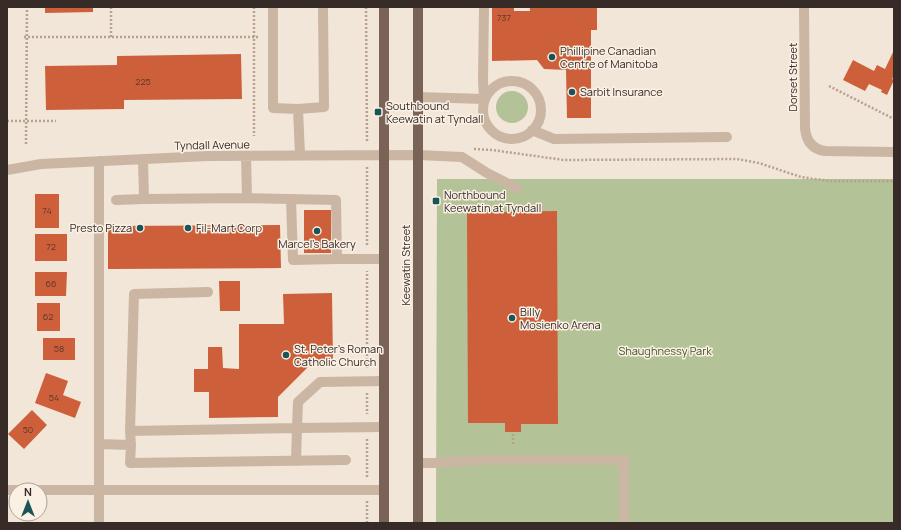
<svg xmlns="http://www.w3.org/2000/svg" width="901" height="530" font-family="Manrope,sans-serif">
	<rect width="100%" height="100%" fill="#f2e6d8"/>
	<path fill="#b3c297" d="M496 107a16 16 0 1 1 32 0a16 16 0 1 1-32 0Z
		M437 179H894V523H436Z"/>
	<path fill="#cd603b" d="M45 7H93V12L45 13Z
		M492 7H514V11H530V7H597V30H591V118H567L566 70 544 69 537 60 492 61Z
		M894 50V76L892 79 894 80 887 95 881 92 882 90 869 84 865 91 843 80 853 60 874 71 877 65 885 69Z
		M241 54 242 99 124 100V109L46 110 45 66 117 65V56Z
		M35 194H59V228H35Z
		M470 205H485V212L557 211 558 424H521V432H505V423H468L467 212H470Z
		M304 210H331V253H304Z
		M280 225 281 268 108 269V226Z
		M35 234H67V261H35Z
		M35 272H67L66 296H35Z
		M219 281H240V311H220Z
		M332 293 333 363H312L278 397V417L209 418V392H194V369H208V347H222L223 368 239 369V324H284L283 294Z
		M37 303H60V331H37Z
		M43 338H75V360H43Z
		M46 373 68 381 63 395 81 402 75 418 35 403Z
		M32 410 47 425 24 449 8 434Z"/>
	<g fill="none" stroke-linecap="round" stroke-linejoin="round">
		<path stroke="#b7a08d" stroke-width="2.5" stroke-dasharray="2 2" stroke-linecap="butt" d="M111 7V37
			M254 7V136
			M366 7 367 142
			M24 37H258
			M829 86 894 119
			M7 121H56
			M26 144 27 7
			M474 149 492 150 564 160 737 159 759 163 801 177 829 181H894
			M367 167V246
			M367 368V271
			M367 393V414
			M367 439V478
			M513 444V432
			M367 523V501"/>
		<path stroke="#cbb6a3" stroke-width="10" d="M273 7V108L298 109 300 155
			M804 7 805 128C806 141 812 149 825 151L894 152
			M483 110a29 29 0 1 1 58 0a29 29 0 1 1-58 0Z
			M418 97 484 99 483 80 484 7
			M298 109 324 107 323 8
			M532 130 554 139 727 137
			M143 159 144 199 247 198 246 156
			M99 161V523
			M7 170 41 164 208 156 418 155 462 157 487 173 517 188
			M247 198 336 200 337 259H384
			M291 199 293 260 337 259
			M116 200 144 199
			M208 292 134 294 130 431 297 428 296 461
			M384 381 320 382 298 402 297 428 384 427
			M130 431 131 445 130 463 346 460
			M99 444 131 445
			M418 463H433L479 460H624V523
			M7 490H16
			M40 490H384"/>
		<path stroke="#796256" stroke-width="10" d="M384 523V7
			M418 523V7"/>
	</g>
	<g fill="#195459" stroke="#faf0e4" stroke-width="1.5">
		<circle cx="552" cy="57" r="4"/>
		<circle cx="572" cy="92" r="4"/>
		<rect x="374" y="108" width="8" height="8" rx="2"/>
		<rect x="432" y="197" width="8" height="8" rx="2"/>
		<circle cx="140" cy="228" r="4"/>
		<circle cx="188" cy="228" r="4"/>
		<circle cx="317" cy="231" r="4"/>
		<circle cx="512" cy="318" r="4"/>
		<circle cx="286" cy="355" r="4"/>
	</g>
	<g text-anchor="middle" stroke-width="3" stroke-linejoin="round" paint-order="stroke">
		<g font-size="9" fill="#5c382b">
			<text x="504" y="21">737</text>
			<text x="143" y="85">225</text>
			<text x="47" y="214">74</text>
			<text x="51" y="250">72</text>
			<text x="51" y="287">66</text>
			<text x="48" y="320">62</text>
			<text x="59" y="352">58</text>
			<text x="54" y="401">54</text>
			<text x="28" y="433">50</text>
		</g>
		<g font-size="11" fill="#362b26" stroke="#faf0e4" text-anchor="start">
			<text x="560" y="55">Phillipine Canadian<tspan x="560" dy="13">Centre of Manitoba</tspan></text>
			<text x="580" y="96">Sarbit Insurance</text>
			<text x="386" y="110">Southbound<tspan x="386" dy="13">Keewatin at Tyndall</tspan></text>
			<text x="444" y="199">Northbound<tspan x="444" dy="13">Keewatin at Tyndall</tspan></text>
			<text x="132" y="232" text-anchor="end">Presto Pizza</text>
			<text x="196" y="232">Fil-Mart Corp</text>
			<text x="317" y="248" text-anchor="middle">Marcel's Bakery</text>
			<text x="520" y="316">Billy<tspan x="520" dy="13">Mosienko Arena</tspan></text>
			<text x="294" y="353">St. Peter's Roman<tspan x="294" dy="13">Catholic Church</tspan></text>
		</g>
		<g font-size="11" fill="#362b26" stroke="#faf0e4">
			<text transform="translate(793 77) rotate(-90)" y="4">Dorset Street</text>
			<text transform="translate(212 145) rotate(-1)" y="4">Tyndall Avenue</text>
			<text transform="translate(406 265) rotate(-90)" y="4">Keewatin Street</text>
		</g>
		<g font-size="11" fill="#445528" stroke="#faf0e4">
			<text x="665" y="355">Shaughnessy Park</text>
		</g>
	</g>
	<rect width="901" height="530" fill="none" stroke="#362b26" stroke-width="16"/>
	<g transform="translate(28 502)"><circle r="19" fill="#faf0e4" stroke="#aca198"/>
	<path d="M0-3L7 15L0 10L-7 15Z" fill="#195459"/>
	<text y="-6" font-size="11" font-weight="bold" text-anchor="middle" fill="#362b26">N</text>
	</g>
</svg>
